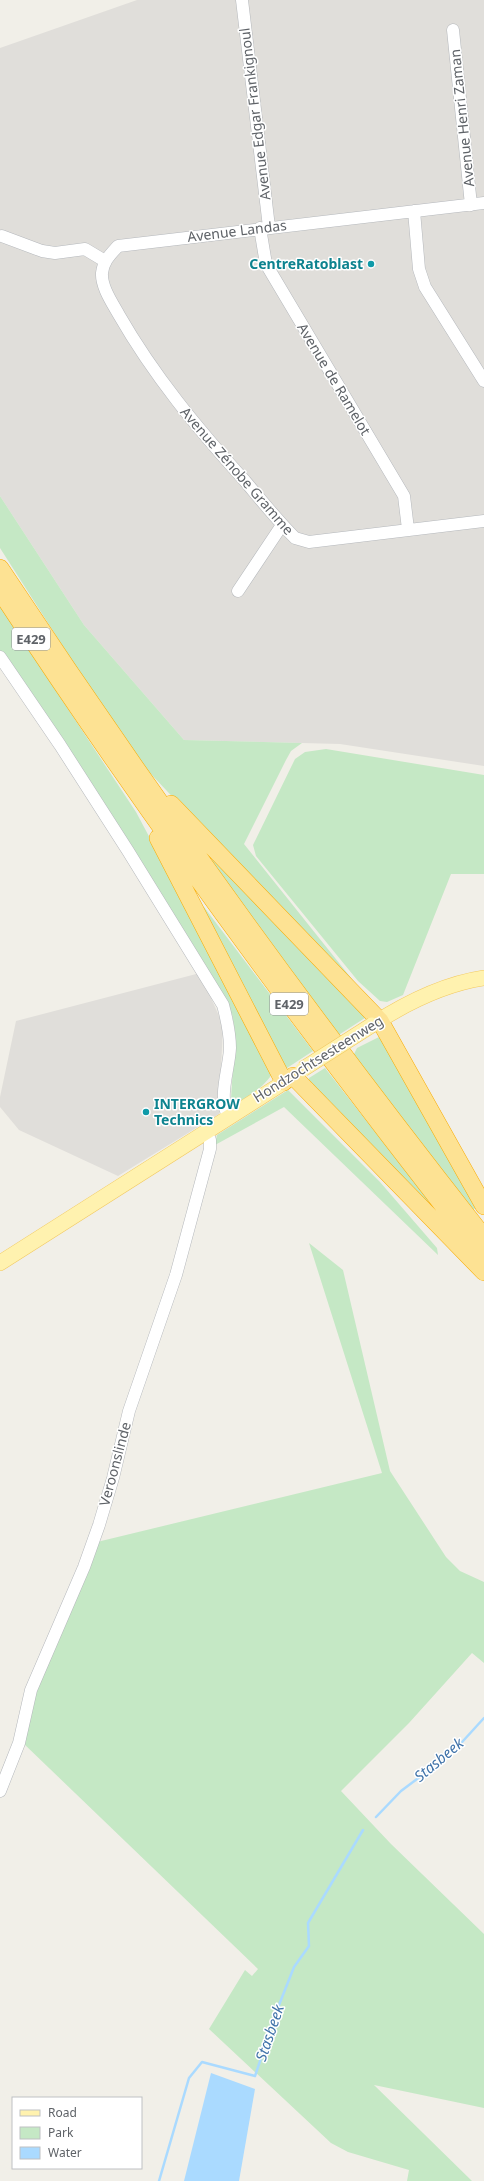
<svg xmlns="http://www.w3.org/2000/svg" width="484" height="2181" font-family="'Noto Sans',sans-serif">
	<rect width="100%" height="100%" fill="#f1efe8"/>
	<path fill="#e0deda" d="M137 0H484V766L340 744 184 740 84 625 0 496V48Z
		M200 973 223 1025 219 1114 118 1176 19 1130 0 1107V1097L16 1021Z"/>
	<path fill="#c5e8c5" d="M0 496 84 625 184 740 302 743 291 751 286 760 244 844 367 998 365 1001 150 773 96 698 0 548Z
		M0 606 136 812 274 1071C266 1085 251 1096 236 1103L231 1099 235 1032 232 1014 0 650Z
		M326 749 484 775V874H451L403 995 387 1002 380 1001 358 981 256 856 253 845 295 759 305 752Z
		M216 858 368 1016 337 1036 211 861Z
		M197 907H204L313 1051 284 1070Z
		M381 1036 478 1206 473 1210 358 1063 354 1054 357 1048Z
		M325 1068 429 1201 425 1205 308 1082 309 1078Z
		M288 1090 380 1182 437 1248 438 1255 284 1107 215 1145 217 1135Z
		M309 1243 343 1270 390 1471 446 1557 460 1571 484 1582V1663L472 1653 409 1723 341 1791 391 1844 484 1934V2108L374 2085 472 2181H407L409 2170 348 2152 331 2143 209 2029 245 1970 252 1976 258 1969 23 1743 33 1698 97 1542 382 1473Z"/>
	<path fill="#aadaff" d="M211 2073 255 2089 239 2181H184Z"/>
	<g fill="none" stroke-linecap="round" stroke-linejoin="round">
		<path stroke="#aadaff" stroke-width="2.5" d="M376 1817 401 1791 453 1752 484 1718
			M159 2181 189 2078 202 2062 255 2076 279 2005 294 1967 309 1946 308 1923 363 1830"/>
		<defs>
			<path id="minor" d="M242 0 269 227
				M453 30 471 205
				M484 203 118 246C111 254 103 261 102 273 101 287 113 304 119 315 154 376 198 429 245 481 261 500 277 520 295 538L309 542 484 521
				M414 211 419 269 425 287 484 381
				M260 228 266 264 404 496 408 529
				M2 236 42 251 55 253 85 249 105 261
				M238 591 282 525
				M0 657 60 745 128 851 223 1005C227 1020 230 1033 230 1048 229 1070 218 1096 228 1116
				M0 1791 19 1743 31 1690 84 1567 99 1525 113 1478 129 1411 176 1275 210 1149V1140L206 1131"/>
			<path id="major" d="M372 1025C406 1003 443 984 484 978
				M0 1263 294 1076"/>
			<path id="highway" d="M0 568C152 798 313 1020 484 1237
				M0 591C150 821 314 1042 484 1258
				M171 804 380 1021 484 1206
				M158 838 284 1082
				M293 1076 484 1272"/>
		</defs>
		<use href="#minor" stroke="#b5b8bc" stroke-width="13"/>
		<use href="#major" stroke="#f2c960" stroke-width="16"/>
		<use href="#highway" stroke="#f9ab00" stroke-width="18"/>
		<use href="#minor" stroke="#fff" stroke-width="12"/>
		<use href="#major" stroke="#fff2af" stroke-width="15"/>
		<use href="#highway" stroke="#fde293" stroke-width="17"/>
		<defs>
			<path id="major-bridge" d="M303 1069 372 1025"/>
		</defs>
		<use href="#major-bridge" stroke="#f2c960" stroke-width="16" stroke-linecap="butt"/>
		<use href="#major-bridge" stroke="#fff2af" stroke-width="15"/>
	</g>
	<g fill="#0f9aa8" stroke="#fff" stroke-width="1.5">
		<circle cx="371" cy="264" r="4"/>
		<circle cx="146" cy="1112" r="4"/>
	</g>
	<g text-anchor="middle" stroke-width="3" stroke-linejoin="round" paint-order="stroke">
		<g fill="#fff" stroke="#8f9295" stroke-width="1">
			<rect x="12" y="628" width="38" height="22" rx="3"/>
			<rect x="270" y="993" width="38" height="22" rx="3"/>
		</g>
		<g font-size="13" font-weight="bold" fill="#5f6368">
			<text x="31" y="644">E429</text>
			<text x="289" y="1009">E429</text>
		</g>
		<g font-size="14" fill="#5f6368" stroke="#fff">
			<text transform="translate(255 114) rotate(-97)" y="5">Avenue Edgar Frankignoul</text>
			<text transform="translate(462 118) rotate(-96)" y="5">Avenue Henri Zaman</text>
			<text transform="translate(237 231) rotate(-7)" y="5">Avenue Landas</text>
			<text transform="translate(334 379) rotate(59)" y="5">Avenue de Ramelot</text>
			<text transform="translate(237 471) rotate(49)" y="5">Avenue Zénobe Gramme</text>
			<text transform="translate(318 1059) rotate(-32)" y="5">Hondzochtsesteenweg</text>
			<text transform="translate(115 1464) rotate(-75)" y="5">Veroonslinde</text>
		</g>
		<g font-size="14" font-weight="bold" fill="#0d838f" stroke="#fff" text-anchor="end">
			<text x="363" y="269">CentreRatoblast</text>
			<text x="154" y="1109" text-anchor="start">INTERGROW<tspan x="154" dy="16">Technics</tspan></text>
		</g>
		<g font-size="15" font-style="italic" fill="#4174aa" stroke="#fff">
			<text transform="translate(439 1760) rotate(-40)" y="5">Stasbeek</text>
			<text transform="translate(270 2033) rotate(-71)" y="5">Stasbeek</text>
		</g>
	</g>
	<rect x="12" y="2097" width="130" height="72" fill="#ffffff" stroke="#bfc1c3"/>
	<rect x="20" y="2110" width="20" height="6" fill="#fff2af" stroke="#bfc1c3"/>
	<text x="48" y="2117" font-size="12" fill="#5f6368">Road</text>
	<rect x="20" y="2127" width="20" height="12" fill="#c5e8c5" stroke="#bfc1c3"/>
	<text x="48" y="2137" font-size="12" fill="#5f6368">Park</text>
	<rect x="20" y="2147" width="20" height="12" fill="#aadaff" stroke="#bfc1c3"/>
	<text x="48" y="2157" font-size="12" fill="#5f6368">Water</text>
</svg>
